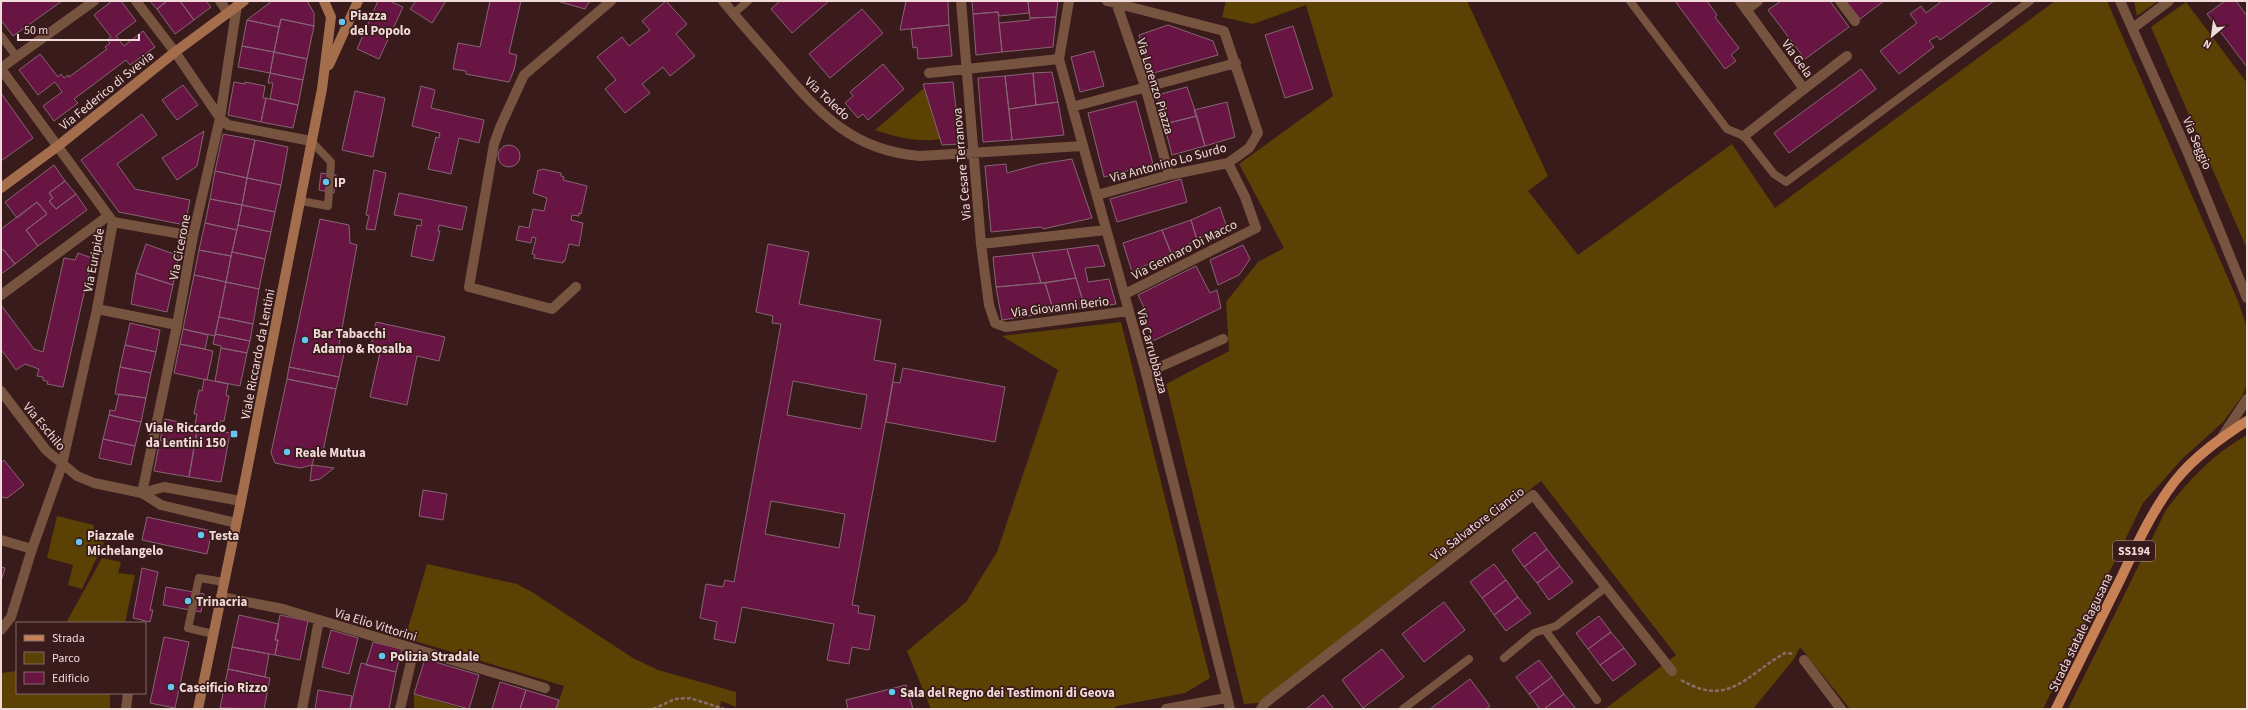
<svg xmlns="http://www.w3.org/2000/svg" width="2248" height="710" font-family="'Source Sans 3',sans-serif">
	<rect width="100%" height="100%" fill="#391b1b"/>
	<path fill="#5b4103" d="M1226 1H1467L1548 176 1528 191 1578 255 1732 144 1775 208 2055 1H2107L2238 301 2247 328V383L2243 395 2223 422 2182 459 2143 503 2043 709H1850L1800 647 1794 659 1753 709H1605L1676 655 1541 481 1259 703 1244 704 1166 384 1229 351 1226 302 1258 262 1284 248 1239 164 1333 96 1306 5 1253 24 1222 17Z
		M2134 1H2158L2137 16Z
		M2186 2 2247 83V249L2151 27Z
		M924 88 941 139C917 143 898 137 875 130Z
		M1121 322 1210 678 1185 693 1117 706 1112 709H931L907 651 966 602 997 552 1058 370 1002 336Z
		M2247 435V709H2068L2166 510C2189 480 2213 454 2247 435Z
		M57 516 94 525 93 531 108 534 82 589 68 585 73 565 47 558Z
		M102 558 121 562 118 573 135 575 125 623H66Z
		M427 564 517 584 532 592 633 658 658 670 736 692V707L721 701 720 709H556L564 686 405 638Z
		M17 671V693H108L110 694V709H1V673Z
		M414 694 464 709H414Z"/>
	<path fill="#681543" stroke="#866573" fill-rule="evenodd" d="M4 1H62L13 36 1 20V3Z
		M112 1H121L136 21 116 36 124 46 143 31 155 47 130 65 126 60 74 99 78 103 54 121 43 106 62 92 55 82 38 95 19 70 40 54 58 77 61 74 64 78 68 75 69 77 107 49 105 47 110 43 107 40 111 37 94 15Z
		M150 1H167L157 9Z
		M167 1H180L194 20 175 34 157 9Z
		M180 1H206L211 7 194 20Z
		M272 1H307L314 13V26L281 19 279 27 247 20Z
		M378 1H390L403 7 379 59 357 49Z
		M416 1H446L432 23 410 9Z
		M490 1H521L509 53 517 55 514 70 509 82 466 74V71L453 69 458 43 480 47Z
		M557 1H592L588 3 585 9Z
		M666 1 687 24 676 34 695 56 670 76 663 67 642 84 650 93 625 113 605 89 616 80 597 57 622 37 629 46 650 30 642 21Z
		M780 1H829L792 33 771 9Z
		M906 1H948L949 25 900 30Z
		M972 1H1028L1029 13 999 16 998 12 973 14Z
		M1028 1H1058L1056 17 1030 18Z
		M1675 1H1707L1717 15 1715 17 1739 48 1731 55 1736 61 1725 69Z
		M1781 1H1830L1849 27 1805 59 1768 10Z
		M1846 1H1884L1860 19Z
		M1942 1H1994L1940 40 1937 36 1929 41 1934 47 1899 74 1880 51 1917 23 1910 14 1921 6 1926 13Z
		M2225 1H2236L2247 16V67L2207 14Z
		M862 9 883 33 830 78 809 54Z
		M998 12 1002 52 976 55 973 14Z
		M1056 17 1053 47 1002 52 999 23 1030 20V18Z
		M281 19 314 26 307 59 274 52Z
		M247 20 279 27 274 52 242 46Z
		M949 25 952 56 918 59 917 47 913 48 911 29Z
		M1168 25 1213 41 1218 55 1150 74 1139 35Z
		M1293 26 1313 89 1285 98 1265 35Z
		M242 46 274 52 270 73 238 67Z
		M1094 51 1104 86 1080 92 1071 57Z
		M274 52 307 59 303 80 270 73Z
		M883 64 904 89 868 120 863 114 858 118 845 103 853 96 850 92Z
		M1861 69 1876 89 1789 153 1774 133Z
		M1052 72 1058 102 1036 105 1033 73Z
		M270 73 303 80 298 105 270 99 273 83H268Z
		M1033 73 1036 105 1009 109 1005 76Z
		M1005 76 1012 140 983 142 978 78Z
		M234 82 245 84V82L265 86 263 98H266L261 122 228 115Z
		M953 82 960 144 942 145 923 84Z
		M183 85 198 105 177 120 162 100Z
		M421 86 435 90 431 108 484 120 479 143 459 138 451 174 428 169 436 137 439 138 440 133 412 126Z
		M1187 87 1197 116 1164 124 1157 95Z
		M355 91 385 98 373 157 342 150Z
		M1 93 33 138 1 161Z
		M266 98 298 105 293 128 261 122Z
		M1136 101 1153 164 1104 177 1088 113Z
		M1058 102 1064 135 1012 140 1009 109Z
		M1227 102 1235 137 1205 146 1194 110Z
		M142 114 157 135 117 164 135 189 190 200 185 225 119 212 81 160Z
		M1197 116 1205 146 1172 155 1164 124Z
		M204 131 197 166 177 180 162 158Z
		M223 134 255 140 247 178 215 171Z
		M255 140 288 147 281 185 247 178Z
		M498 156a11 11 0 1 1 22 0a11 11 0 1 1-22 0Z
		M1072 159 1092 218 1043 229 1041 227 991 232 985 166 1006 164 1007 173 1040 164Z
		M54 165 65 181 49 193 53 198 49 201 56 209 76 194 87 210 38 246 26 230 47 214 37 202 17 218 5 202Z
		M542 169 561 173V176L564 177 563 180 587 186 581 214 579 213V216L572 215 571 220 583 223 579 246 569 244 565 261H563V263L534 258 535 255 532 254 536 238 532 237 531 243 516 240 519 226 529 228 533 209 544 211 547 198 533 193 538 170H541Z
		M374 170 386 173 375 230 366 229 369 216 366 215Z
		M215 171 247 178 242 205 210 199Z
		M321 173 336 175 334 193 319 190Z
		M247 178 281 185 275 212 242 205Z
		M1181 179 1187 202 1117 222 1110 199Z
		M65 181 76 194 56 209 49 201 53 198 49 193Z
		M399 193 467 207 462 230 439 225 438 231H440L433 261 411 256 417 225 421 226 422 220 394 215Z
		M210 199 242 205 237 230 205 223Z
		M37 202 47 214 26 230 38 246 15 264 3 249 1 251V229Z
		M242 205 275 212 271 232 238 225Z
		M1220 207 1226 225 1197 240 1191 220Z
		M320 219 349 225 350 243 357 245 338 351 344 353 339 377 289 367Z
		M1191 220 1197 240 1171 253 1162 230Z
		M205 223 237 230 231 256 199 250Z
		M238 225 271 232 265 259 232 252Z
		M1162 230 1171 253 1132 272 1123 243Z
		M146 244 179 256 173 285 136 273Z
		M768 244 809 252 799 304 881 320 874 360 896 364 852 605 859 606 858 613 875 616 869 650 852 647 849 664 827 660 834 624 742 607 735 643 714 639 717 622 700 618 706 584 723 587 725 580 734 582 781 324 772 323 773 316 756 312ZM793 381 867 395 861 429 787 415ZM771 501 845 514 839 548 765 534Z
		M1098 245 1105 266 1085 268 1088 282 1109 279 1116 304 1085 308 1067 249Z
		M1243 245 1250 259 1239 275 1218 285 1210 260Z
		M3 249 15 264 1 274V251Z
		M1067 249 1076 278 1041 283 1032 253Z
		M199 250 231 256 226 282 194 275Z
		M232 252 265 259 259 289 226 282Z
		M78 253 92 258 63 387 47 384 48 382 43 380V377L37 376 39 369 25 364 16 370 6 356 1 350V305L34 349 43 352 64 258 75 260Z
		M1032 253 1041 283 996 287 993 257Z
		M1196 266 1210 293 1217 290 1221 308 1153 341 1143 319 1148 316 1138 295Z
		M136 273 173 285 167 312 131 304Z
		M194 275 226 282 215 336 183 329Z
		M1076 278 1085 308 1054 312 1045 283Z
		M226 282 259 289 253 324 219 317Z
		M1041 283H1045L1054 312 1002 320 996 287Z
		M219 317 253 324 250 341 215 334Z
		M376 322 445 337 439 361 417 356 407 405 370 397 381 348 371 346Z
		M130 323 160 330 156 352 125 345Z
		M183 329 208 335 205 349 180 344Z
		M215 334 250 341 247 353 221 348V346L213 344Z
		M180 344 213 351 207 380 174 373Z
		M125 345 156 352 151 373 120 367Z
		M221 348 247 353 240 386 215 381Z
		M120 367 151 373 146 398 115 394Z
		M289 367 339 377 336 389 287 379Z
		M903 368 1005 387 995 442 886 422 893 382 900 383Z
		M204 379 228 384 226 395 229 396 224 421H220L219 430 195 425 197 414H194L199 390 202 391Z
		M287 379 336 389 323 451 316 450 312 465 300 468 275 463 271 453Z
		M119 394 146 398 141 422 109 415 110 410 115 411Z
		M109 415 141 422 135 446 103 439Z
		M165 419 198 426 194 447 160 440Z
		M198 426 230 433 221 482 189 477Z
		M103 439 135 446 131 465 99 458Z
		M160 440 194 447 189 477 154 471Z
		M4 460 24 485 7 498 1 497V463Z
		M312 465 334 468 320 479 310 481Z
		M423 490 447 494 443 520 419 516Z
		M147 517 212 531 207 554 142 540Z
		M1535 532 1547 549 1524 567 1512 550Z
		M1547 549 1560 566 1537 583 1524 567Z
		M1494 564 1506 580 1482 598 1470 582Z
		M1560 566 1573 582 1549 600 1537 583Z
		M1 567 5 568 1 581Z
		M142 568 158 572 150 610H153L150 622 133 618Z
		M1506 580 1518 597 1494 615 1482 598Z
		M166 587 204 594 201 612 163 605Z
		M1518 597 1531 613 1506 631 1494 615Z
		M1444 602 1465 630 1424 662 1402 634Z
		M239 615 279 624 275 640H278L275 655 232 647Z
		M280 615 308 621 300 660 275 655 278 640H275Z
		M1599 616 1611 632 1588 649 1576 633Z
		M331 630 358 638 349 674 322 667Z
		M1611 632 1624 648 1600 665 1588 649Z
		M164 637 189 642 175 708 150 703Z
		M373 642 402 649 396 672 366 665Z
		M232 647 269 654 265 677 228 669Z
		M1624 648 1636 664 1613 681 1600 665Z
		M1382 649 1404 677 1363 708 1342 680Z
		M425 659 479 675 469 709 414 694Z
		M1539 660 1552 677 1529 694 1516 677Z
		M361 663 396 672 389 709H350Z
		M228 669 270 678 264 709 220 708Z
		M1552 677 1564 694 1544 709H1540L1529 694Z
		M1470 679 1490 706 1486 709H1430Z
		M500 682 526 690 520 709H492Z
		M906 685 913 709H848L846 700Z
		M318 690 352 696 350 709H315Z
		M526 690 559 700 556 709H520Z
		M1564 694 1576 709H1544Z
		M1323 695 1334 709H1306Z"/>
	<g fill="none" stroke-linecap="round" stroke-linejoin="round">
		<path stroke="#876d6c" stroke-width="2.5" stroke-dasharray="4 2" stroke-linecap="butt" d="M1681 680C1729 708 1746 675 1785 653L1794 654
			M653 709 675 699 690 698 724 709"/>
		<path stroke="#77543f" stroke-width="8" d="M1630 1 1727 129 1744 136 1774 174 1786 182 2030 1
			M733 14 748 1
			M1 36 16 56
			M301 201 328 206 331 162 311 141
			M1545 630 1597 700
			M213 634 188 628 199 578 224 582
			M1504 658 1534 633 1556 626 1606 587
			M1403 709 1469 659"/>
		<path stroke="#77543f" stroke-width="10" d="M136 1 175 52 220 118 228 125 311 141
			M220 1 228 13
			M723 1C741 23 760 44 779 66 820 114 853 151 920 156L1083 146
			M961 1 981 244 989 305 995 323 1006 327 1129 311
			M1069 1 1059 59 1146 373 1230 709
			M1740 1 1804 89 1744 136
			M1840 1 1855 21
			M1117 5 1145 86 1169 175
			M1746 10 1758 1
			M2133 28 2169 1
			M1 68 94 1
			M1 69 113 222 97 309 62 465 32 549 11 617 1 630
			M929 73 1059 59
			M1804 89 1847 56
			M1072 107 1236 63
			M1097 195 1169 175 1228 163 1249 148 1258 133 1224 31 1107 1
			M113 222 193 236
			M981 244 1106 230
			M576 287 552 309 469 287 494 144 501 125 524 75 611 1
			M1125 294 1256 228 1245 197 1228 163
			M1 295 108 216
			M97 309 177 325
			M1146 373 1223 339
			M1 391 46 450 77 476 94 483 142 493 161 505 236 523
			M142 493 177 325 193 236 220 118 237 5
			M142 493 164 487 241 501
			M1 540 32 549
			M221 597 283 609 545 688
			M1804 660 1841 709
			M126 709 128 693
			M302 709 319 620
			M400 709 414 649
			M1166 709 1226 698
			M1261 709 1265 703 1533 495 1672 671"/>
		<path stroke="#77543f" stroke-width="10" d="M2120 1 2188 153 2247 298
			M2222 437 2247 399"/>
		<path stroke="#a46e4c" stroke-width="10" d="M329 65 358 1
			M1 188 58 146 175 52 244 1
			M198 709 241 501 322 89 331 17 324 1"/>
		<path stroke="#c88155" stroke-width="10" d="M2056 709C2078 665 2100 620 2122 576 2137 544 2153 509 2175 481 2195 456 2221 438 2247 421"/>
	</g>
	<g fill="#66c4ef" stroke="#391b1b" stroke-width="1.5">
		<circle cx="342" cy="22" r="4"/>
		<circle cx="326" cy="182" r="4"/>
		<circle cx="305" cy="340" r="4"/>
		<rect x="230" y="430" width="8" height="8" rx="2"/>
		<circle cx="287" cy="452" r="4"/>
		<circle cx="201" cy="535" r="4"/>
		<circle cx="79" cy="542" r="4"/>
		<circle cx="188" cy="601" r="4"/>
		<circle cx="382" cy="656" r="4"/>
		<circle cx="171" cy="687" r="4"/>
		<circle cx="892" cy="692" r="4"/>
	</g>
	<g text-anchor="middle" stroke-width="3.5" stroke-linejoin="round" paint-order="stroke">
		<rect fill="#391b1b" stroke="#b9a1a0" stroke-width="1" x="2113" y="541" width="42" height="20" rx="3"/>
		<g font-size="12" font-weight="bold" fill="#f0dbd9">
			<text x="2134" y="555">SS194</text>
		</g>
		<g font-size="13" font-weight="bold" fill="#f0dbd9" stroke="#391b1b" text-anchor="start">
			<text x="350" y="20">Piazza<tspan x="350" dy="15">del Popolo</tspan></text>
			<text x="334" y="187">IP</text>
			<text x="313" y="338">Bar Tabacchi<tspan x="313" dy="15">Adamo &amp; Rosalba</tspan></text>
			<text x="226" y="432" text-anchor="end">Viale Riccardo<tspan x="226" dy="15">da Lentini 150</tspan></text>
			<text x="295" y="457">Reale Mutua</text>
			<text x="87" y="540">Piazzale<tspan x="87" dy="15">Michelangelo</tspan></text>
			<text x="209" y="540">Testa</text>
			<text x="196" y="606">Trinacria</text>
			<text x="390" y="661">Polizia Stradale</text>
			<text x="179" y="692">Caseificio Rizzo</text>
			<text x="900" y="697">Sala del Regno dei Testimoni di Geova</text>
		</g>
		<g font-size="13" fill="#f0dbd9" stroke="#391b1b">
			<text transform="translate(1798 58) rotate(54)" y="5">Via Gela</text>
			<text transform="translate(1156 86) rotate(73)" y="5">Via Lorenzo Piazza</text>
			<text transform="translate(106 90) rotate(-39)" y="5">Via Federico di Svevia</text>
			<text transform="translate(828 98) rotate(43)" y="5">Via Toledo</text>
			<text transform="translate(2198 143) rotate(67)" y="5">Via Seggio</text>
			<text transform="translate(1168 162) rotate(-15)" y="5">Via Antonino Lo Surdo</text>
			<text transform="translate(961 164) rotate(-95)" y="5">Via Cesare Terranova</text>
			<text transform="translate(179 247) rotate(-79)" y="5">Via Cicerone</text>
			<text transform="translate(1184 249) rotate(-27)" y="5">Via Gennaro Di Macco</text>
			<text transform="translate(93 260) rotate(-79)" y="5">Via Euripide</text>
			<text transform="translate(1060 306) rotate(-7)" y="5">Via Giovanni Berio</text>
			<text transform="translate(1153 351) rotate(75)" y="5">Via Carrubbazza</text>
			<text transform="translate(257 354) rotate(-79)" y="5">Viale Riccardo da Lentini</text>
			<text transform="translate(45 426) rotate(50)" y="5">Via Eschilo</text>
			<text transform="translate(1477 523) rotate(-37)" y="5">Via Salvatore Ciancio</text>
			<text transform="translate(376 624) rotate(17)" y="5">Via Elio Vittorini</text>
			<text transform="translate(2080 632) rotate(-64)" y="5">Strada statale Ragusana</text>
		</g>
	</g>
	<rect width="2248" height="710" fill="none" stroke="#f0dbd9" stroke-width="4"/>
	<rect x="16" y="622" width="130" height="72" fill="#391b1b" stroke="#826867"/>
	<rect x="24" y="635" width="20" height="6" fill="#c88155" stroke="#826867"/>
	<text x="52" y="642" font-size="12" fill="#f0dbd9">Strada</text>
	<rect x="24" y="652" width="20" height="12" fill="#5b4103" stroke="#826867"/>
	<text x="52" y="662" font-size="12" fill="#f0dbd9">Parco</text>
	<rect x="24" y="672" width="20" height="12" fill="#681543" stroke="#826867"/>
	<text x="52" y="682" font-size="12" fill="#f0dbd9">Edificio</text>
	<g transform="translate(2212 36) rotate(209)" stroke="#391b1b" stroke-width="3" paint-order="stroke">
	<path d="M0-3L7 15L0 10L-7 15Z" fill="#f0dbd9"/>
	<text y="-6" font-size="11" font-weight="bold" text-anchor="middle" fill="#f0dbd9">N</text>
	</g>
	<path d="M18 34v6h121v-6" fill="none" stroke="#f0dbd9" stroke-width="2"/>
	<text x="24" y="34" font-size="12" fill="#f0dbd9" stroke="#391b1b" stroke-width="3" paint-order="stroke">50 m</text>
</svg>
